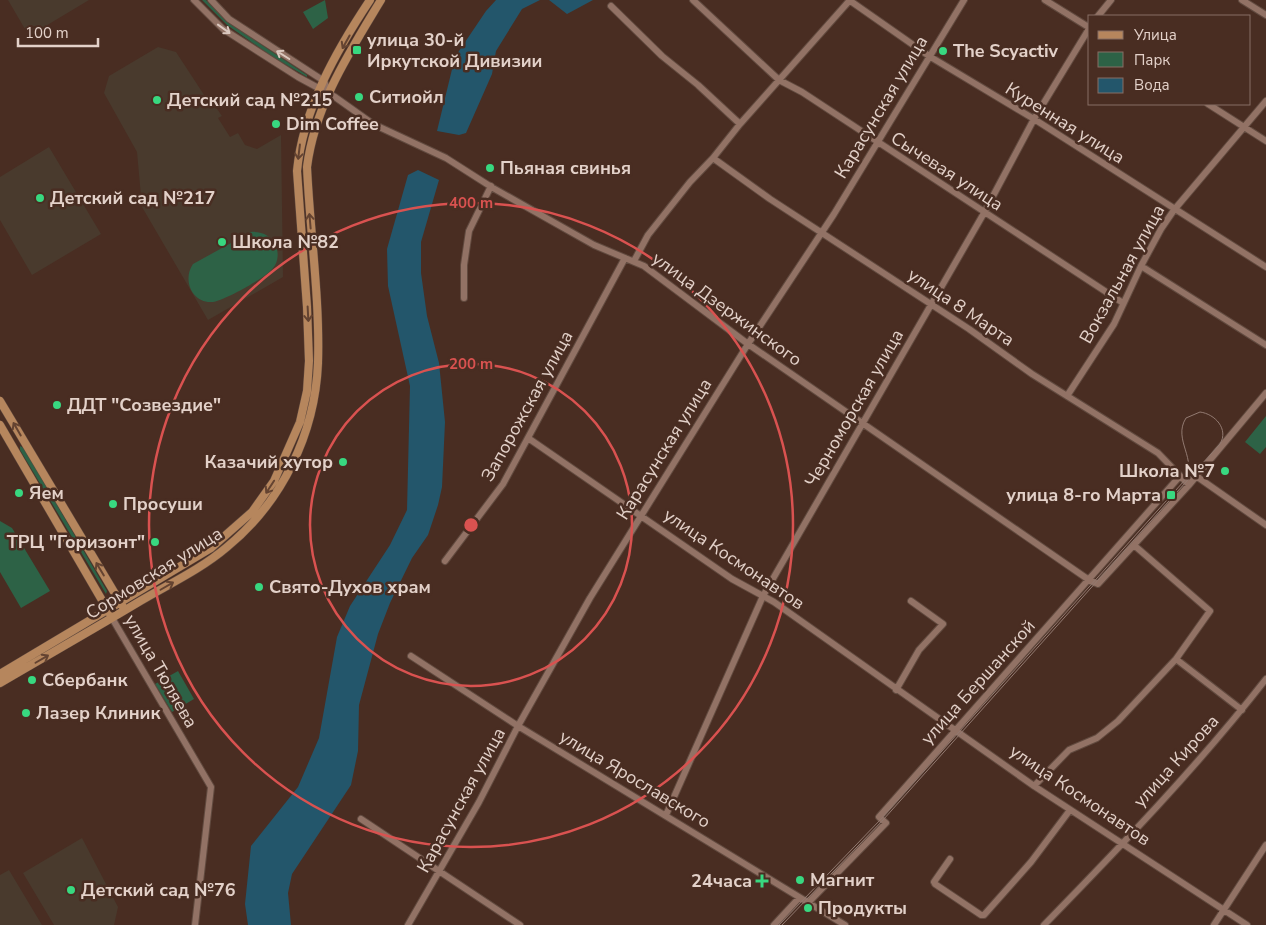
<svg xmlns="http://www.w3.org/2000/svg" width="1266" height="925" font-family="'Nunito Sans',sans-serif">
	<rect width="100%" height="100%" fill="#492d22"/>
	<path fill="#493a2d" d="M8 0H89L29 36Z
		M158 47 176 52 212 107 215 106 222 116 218 118 230 137 238 133 245 145 257 149 281 135 283 277 208 320 142 207 137 152 104 93 109 76Z
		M49 147 101 234 32 275 0 220V177Z
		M82 838 118 907 114 925H54L23 873Z
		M9 870 42 925H0V875Z"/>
	<path fill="#2d6246" d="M202 0H206L229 23 307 75V77L273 57 227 25Z
		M325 0 328 18 313 29 303 12Z
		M251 232C262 231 272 236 276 246 279 254 278 262 273 268 267 277 224 301 213 302 192 304 182 280 193 264Z
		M1266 416V447L1260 454 1245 442Z
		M20 446 24 448 107 591 106 594 20 450Z
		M0 521 12 528 50 591 21 608 0 572Z
		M178 671 194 699 172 712 155 684Z"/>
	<path fill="#23566b" d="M496 0H540L522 9 496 51 492 74 466 133 459 135 437 131 455 57 486 11Z
		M549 0H593L567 14Z
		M418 170 439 180 421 242V273L427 316 439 363 445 422 442 487 438 505 428 535 412 558 390 603 378 634 359 705 358 751 351 785 292 874 288 893 291 925H248L245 904 251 846 298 787 319 738 337 637 350 606 390 545 407 510 410 386 388 286 387 249 408 175Z"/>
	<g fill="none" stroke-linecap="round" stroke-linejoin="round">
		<defs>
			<path id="minor" d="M194 0 223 29 298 77 335 97 373 124 446 158 493 188 594 245 644 266 748 344 1089 580 1098 584 1189 485 1266 393
				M211 0 229 19 324 81 329 93
				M693 0 779 80 802 92 1123 303
				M849 0 929 56 1034 119 1266 267
				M1045 0 1090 28
				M1242 0 1266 15
				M611 6 662 56 698 85 740 124
				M1098 16 1111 0
				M1208 104 1266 141
				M713 158 770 199 969 329 1032 374 1158 453 1189 485
				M634 261 648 235 690 182 713 158 740 124 850 0
				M1141 266 1266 345
				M464 298V265L469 231 491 186
				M1067 396 1114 324 1141 266 1161 229 1174 210 1266 101
				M528 438 732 579 774 602 1034 786 1247 925
				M1196 476 1266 525
				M445 561 503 484 625 258
				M112 618 211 787 195 925
				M411 656 518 726 845 925
				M1176 659 1242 710
				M896 690 919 650 943 624 911 601
				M1034 786 1069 750 1097 738 1118 721 1176 659 1210 611 1135 546
				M666 815 763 596 984 213 1034 119 1090 27
				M361 819 520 925
				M950 859 934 882 935 884 981 915H984L1031 862 1070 810
				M808 903 886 823 879 817 1180 476
				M408 925 479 802 518 726 590 598 748 344 834 214 964 0
				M774 925 799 898
				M1044 925C1121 846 1198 766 1266 679
				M1214 925 1266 845"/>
			<path id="major" d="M0 401 123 607
				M0 425 110 614
				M0 674 211 548 252 512 274 481 300 422 307 391 309 361 307 307 297 171C303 109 336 51 370 0
				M0 683C46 656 92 630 137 603 167 585 200 570 227 547 282 502 315 434 318 363 320 298 310 232 307 167 315 105 349 53 381 0"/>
		</defs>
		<use href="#minor" stroke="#614a3f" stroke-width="8"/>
		<use href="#major" stroke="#614a3f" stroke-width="9"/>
		<use href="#minor" stroke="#927265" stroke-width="6"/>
		<use href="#major" stroke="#b6865d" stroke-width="8"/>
		<path stroke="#927a71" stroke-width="1" d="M779 925 881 819 1184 481C1199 460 1172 440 1186 418L1200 412C1215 414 1229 429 1220 444L883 820 782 925"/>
	</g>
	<defs><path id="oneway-shaft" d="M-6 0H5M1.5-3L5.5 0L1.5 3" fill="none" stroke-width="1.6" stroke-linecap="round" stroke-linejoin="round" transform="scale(1.25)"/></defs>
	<g stroke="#dbc8bf">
		<use href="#oneway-shaft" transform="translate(224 29) rotate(36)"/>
		<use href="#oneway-shaft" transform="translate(283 55) rotate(-148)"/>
	</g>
	<g stroke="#644331">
		<use href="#oneway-shaft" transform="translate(346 42) rotate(119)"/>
		<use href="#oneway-shaft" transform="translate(299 152) rotate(97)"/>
		<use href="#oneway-shaft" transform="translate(310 221) rotate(-95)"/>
		<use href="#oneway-shaft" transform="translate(308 314) rotate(87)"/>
		<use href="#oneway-shaft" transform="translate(17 429) rotate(-120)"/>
		<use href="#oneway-shaft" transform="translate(270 487) rotate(123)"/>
		<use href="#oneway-shaft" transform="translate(100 569) rotate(-121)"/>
		<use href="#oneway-shaft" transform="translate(167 586) rotate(-30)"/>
		<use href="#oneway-shaft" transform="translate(42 659) rotate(-30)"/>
	</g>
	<g fill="none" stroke="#d95250" stroke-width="2.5">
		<circle cx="471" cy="525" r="161"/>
		<circle cx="471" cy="525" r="322"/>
	</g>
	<g fill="#38d880" stroke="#492d22" stroke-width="2">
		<rect x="352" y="45" width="10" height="10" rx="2.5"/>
		<circle cx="943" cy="51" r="5"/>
		<circle cx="359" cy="97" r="5"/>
		<circle cx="157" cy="100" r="5"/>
		<circle cx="276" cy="124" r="5"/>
		<circle cx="490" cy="168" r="5"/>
		<circle cx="40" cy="198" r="5"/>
		<circle cx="222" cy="242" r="5"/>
		<circle cx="57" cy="405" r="5"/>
		<circle cx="343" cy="462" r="5"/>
		<circle cx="1225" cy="471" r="5"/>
		<circle cx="19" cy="493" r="5"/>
		<rect x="1166" y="490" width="10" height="10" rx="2.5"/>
		<circle cx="113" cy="504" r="5"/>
		<circle cx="155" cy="542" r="5"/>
		<circle cx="259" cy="587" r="5"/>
		<circle cx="32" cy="680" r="5"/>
		<circle cx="26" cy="713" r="5"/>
		<circle cx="800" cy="880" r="5"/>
		<path d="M759.5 873.5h5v5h5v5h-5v5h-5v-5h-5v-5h5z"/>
		<circle cx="71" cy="890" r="5"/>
		<circle cx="808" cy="908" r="5"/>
	</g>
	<g text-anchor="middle" stroke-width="5" stroke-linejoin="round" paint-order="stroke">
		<g font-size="18" font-weight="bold" fill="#e3d1c9" stroke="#492d22" text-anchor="start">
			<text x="367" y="46">улица 30-й<tspan x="367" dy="21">Иркутской Дивизии</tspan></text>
			<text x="953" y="57">The Scyactiv</text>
			<text x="369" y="103">Ситиойл</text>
			<text x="167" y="106">Детский сад №215</text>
			<text x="286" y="130">Dim Coffee</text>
			<text x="500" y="174">Пьяная свинья</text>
			<text x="50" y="204">Детский сад №217</text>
			<text x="232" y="248">Школа №82</text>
			<text x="67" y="411">ДДТ "Созвездие"</text>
			<text x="333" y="468" text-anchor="end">Казачий хутор</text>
			<text x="1215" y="477" text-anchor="end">Школа №7</text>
			<text x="29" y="499">Яем</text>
			<text x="1161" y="501" text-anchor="end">улица 8-го Марта</text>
			<text x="123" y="510">Просуши</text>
			<text x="145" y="548" text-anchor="end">ТРЦ "Горизонт"</text>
			<text x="269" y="593">Свято-Духов храм</text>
			<text x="42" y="686">Сбербанк</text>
			<text x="36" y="719">Лазер Клиник</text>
			<text x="810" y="886">Магнит</text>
			<text x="752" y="887" text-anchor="end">24часа</text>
			<text x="81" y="896">Детский сад №76</text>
			<text x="818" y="914">Продукты</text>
		</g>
		<g font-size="18" fill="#e3d1c9" stroke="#492d22">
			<text transform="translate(881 107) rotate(-59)" y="6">Карасунская улица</text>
			<text transform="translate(1065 123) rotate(32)" y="6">Куренная улица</text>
			<text transform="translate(947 171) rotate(33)" y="6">Сычевая улица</text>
			<text transform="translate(1122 274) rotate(-61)" y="6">Вокзальная улица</text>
			<text transform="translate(961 307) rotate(34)" y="6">улица 8 Марта</text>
			<text transform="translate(727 309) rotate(36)" y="6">улица Дзержинского</text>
			<text transform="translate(527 406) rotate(-61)" y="6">Запорожская улица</text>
			<text transform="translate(854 408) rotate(-60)" y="6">Черноморская улица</text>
			<text transform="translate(664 449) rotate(-58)" y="6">Карасунская улица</text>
			<text transform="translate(734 559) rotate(34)" y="6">улица Космонавтов</text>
			<text transform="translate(154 573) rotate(-32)" y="6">Сормовская улица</text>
			<text transform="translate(161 671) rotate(60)" y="6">улица Тюляева</text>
			<text transform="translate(978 682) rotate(-48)" y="6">улица Бершанской</text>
			<text transform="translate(1176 761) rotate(-48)" y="6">улица Кирова</text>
			<text transform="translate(635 779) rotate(31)" y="6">улица Ярославского</text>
			<text transform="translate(1080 795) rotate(34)" y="6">улица Космонавтов</text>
			<text transform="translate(461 800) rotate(-61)" y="6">Карасунская улица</text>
		</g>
	</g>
	<circle cx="471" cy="525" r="8" fill="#d95250" stroke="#492d22" stroke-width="2.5"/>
	<g font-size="15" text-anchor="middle" font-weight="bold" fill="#d95250" stroke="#492d22" stroke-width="5" stroke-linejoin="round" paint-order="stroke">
		<text x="471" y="208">400 m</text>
		<text x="471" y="369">200 m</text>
	</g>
	<rect x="1088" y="15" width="162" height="90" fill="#492d22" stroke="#876f65"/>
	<rect x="1098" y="31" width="25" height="8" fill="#b6865d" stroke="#876f65"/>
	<text x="1134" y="40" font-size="15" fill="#e3d1c9">Улица</text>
	<rect x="1098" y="52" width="25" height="15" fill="#2d6246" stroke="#876f65"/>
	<text x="1134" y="65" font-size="15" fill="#e3d1c9">Парк</text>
	<rect x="1098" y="78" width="25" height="15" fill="#23566b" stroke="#876f65"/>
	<text x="1134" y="90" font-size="15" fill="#e3d1c9">Вода</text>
	<path d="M18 38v8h80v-8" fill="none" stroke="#e3d1c9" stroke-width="2.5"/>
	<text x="25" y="38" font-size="15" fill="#e3d1c9" stroke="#492d22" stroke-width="4" paint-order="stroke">100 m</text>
</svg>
